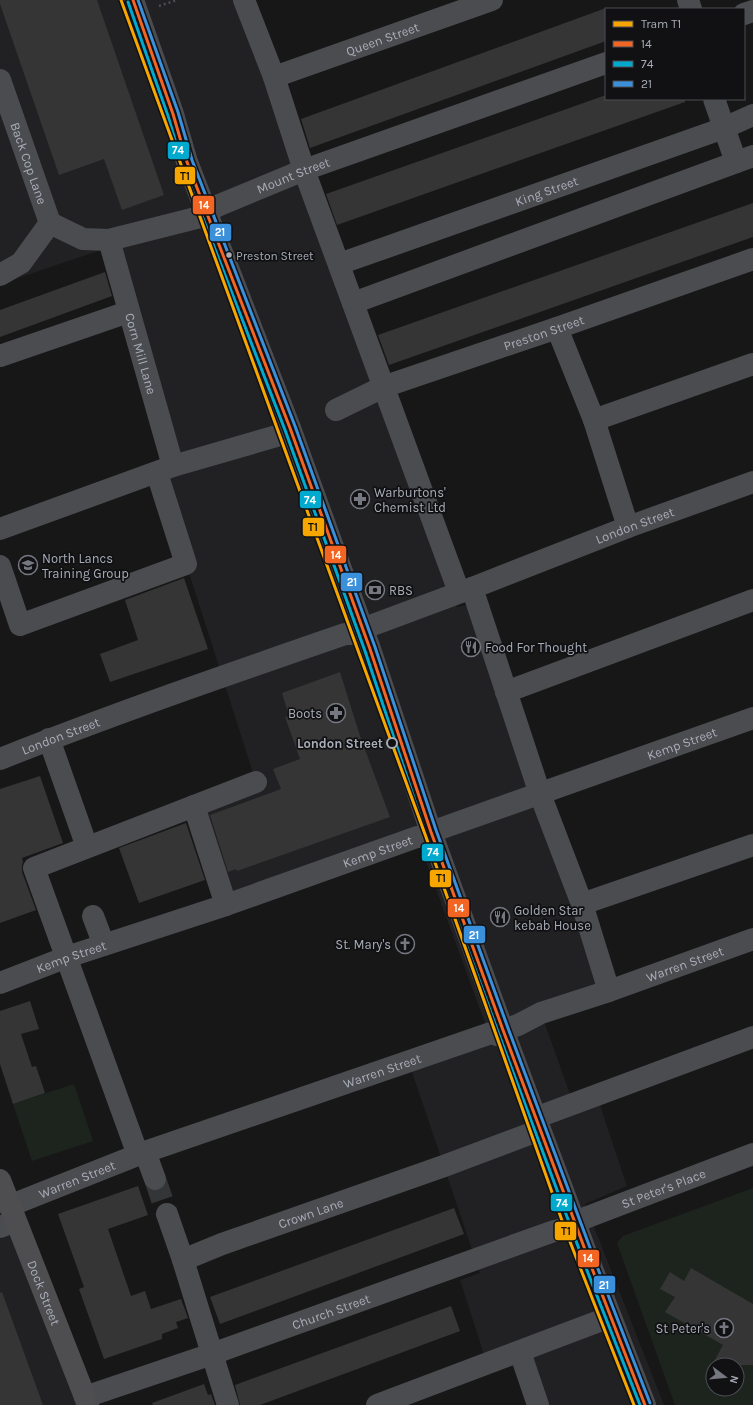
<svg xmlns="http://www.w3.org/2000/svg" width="753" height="1405" font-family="Karla,sans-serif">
	<rect width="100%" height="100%" fill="#171717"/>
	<path fill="#212123" d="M0 0H243L457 607 477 602 609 991 541 1013 570 1094 594 1087 627 1186 585 1204 664 1405H538L520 1352 487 1364 460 1280 480 1273 412 1072 489 1034 417 837 226 900 194 806 256 782 157 473 173 467 110 247 0 284Z
		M0 1210 88 1405H0Z"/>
	<path fill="#1d241e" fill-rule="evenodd" d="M74 1084 93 1141 32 1161 13 1104Z
		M753 1188V1405H675L617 1243 623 1236ZM713 1365H737V1389H713Z"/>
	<path fill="#353536" d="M0 0H97L164 195 122 210 104 159 59 175 0 4Z
		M606 8V41L310 148 301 119Z
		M606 95V99H685V102L337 225 326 194Z
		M753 203V237L389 365 378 335Z
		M105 272 112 296 0 337V310Z
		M184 578 208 649 110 682 100 654 138 640 125 600Z
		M340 672 360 736 390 817 237 871 236 869 228 872 210 815 281 789 273 769 300 759 285 717 289 716 282 693Z
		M40 776 63 843 22 858 23 862 22 866V872L36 910 0 923V789Z
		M186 823 205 880 139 903 119 848Z
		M30 1001 39 1029 21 1034 32 1067 36 1066 45 1093 13 1104 0 1064V1011Z
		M138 1186 148 1215 108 1229 131 1296 145 1291 151 1309 181 1299 188 1318 176 1322 178 1328 162 1334V1339L104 1359 79 1289 84 1287 58 1214Z
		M454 1208 464 1234 220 1324 210 1297Z
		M691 1268 753 1304V1365H712L723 1345 665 1312 675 1297 660 1289 670 1272 684 1281Z
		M2 1292 43 1405H0V1293Z
		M451 1306 460 1331 260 1405H240L235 1385Z
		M204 1384 208 1395 211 1394 215 1405H153L152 1403Z"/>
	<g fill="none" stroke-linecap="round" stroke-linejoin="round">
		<path stroke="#343537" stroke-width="22" stroke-dasharray="22 11" stroke-linecap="butt" d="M155 1179 167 1214"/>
		<path stroke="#4d4e52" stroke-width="2.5" stroke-dasharray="2 3" stroke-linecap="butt" d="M159 6 177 0"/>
		<g stroke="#4b4c50" stroke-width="22">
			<path d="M133 0 173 114 187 162 290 428 370 649 431 832 503 1030 593 1271 645 1405"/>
			<path d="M244 0 274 77 304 170 459 592"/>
			<path d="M688 0 691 9"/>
			<path d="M744 14 753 11"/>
			<path id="s1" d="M274 77 492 0"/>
			<path id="s2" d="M0 80 50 223"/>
			<path d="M714 99 736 162"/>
			<path id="s3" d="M50 223 83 239 109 240 200 217 217 206 304 170 606 63"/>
			<path id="s4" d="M109 240 173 466"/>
			<path id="s5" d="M339 264 724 128 753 115"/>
			<path d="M0 275 21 263 50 223"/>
			<path d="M353 303 753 156"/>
			<path d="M557 328 594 420 628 527"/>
			<path d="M0 356 128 312"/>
			<path id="s6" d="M336 410 383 387 557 328 753 259"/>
			<path d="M594 420 753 364"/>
			<path d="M0 529 173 466 280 435 290 428"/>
			<path d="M0 566 20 625 186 564 157 473"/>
			<path d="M472 588 540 794 582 904 609 991"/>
			<path d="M506 692 753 600"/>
			<path d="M49 739 87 847"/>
			<path id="s7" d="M0 759C113 714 229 674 345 634H352L362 629 472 588 628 527 753 482"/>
			<path d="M194 806 226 905"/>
			<path d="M582 904 753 845"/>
			<path d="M93 916 104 945"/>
			<path id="s8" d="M0 983 67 957 226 905 417 837H426L431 832 753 718"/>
			<path d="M535 1118 753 1037"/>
			<path d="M145 1152 155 1179"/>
			<path d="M138 1155 34 868 256 782"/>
			<path id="s9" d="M9 1206 145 1152 491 1033 497 1035 503 1030 518 1025 541 1013 609 991 753 939"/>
			<path d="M167 1214 183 1260"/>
			<path d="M0 1227 15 1221"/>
			<path d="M520 1352 538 1405"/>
			<path id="s10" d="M88 1405 85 1397 212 1354 554 1231 565 1229 585 1218 753 1154"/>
			<path id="s11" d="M228 1405 183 1260 222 1244 444 1166 532 1133 539 1127"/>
			<path d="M377 1405 610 1317"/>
		</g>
		<path stroke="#4e4e51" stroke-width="22" id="s12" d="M0 1180 85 1397"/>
		<defs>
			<path id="bus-1" d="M133 0 173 114 187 162 290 428 370 649 431 832 503 1030 593 1271 645 1405"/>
			<path id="bus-2" d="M128 2 168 116 182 164 285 430 365 651 426 834 498 1032 588 1273 640 1405"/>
			<path id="bus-3" d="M138 0 178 112 192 160 295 426 375 647 436 830 508 1028 598 1269 650 1403"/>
		</defs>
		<use href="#bus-1" stroke="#111113" stroke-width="6"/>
		<use href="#bus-2" stroke="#111113" stroke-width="6"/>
		<use href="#bus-3" stroke="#111113" stroke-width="6"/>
		<use href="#bus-1" stroke="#f26522" stroke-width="3"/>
		<use href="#bus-2" stroke="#00a9ce" stroke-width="3"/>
		<use href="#bus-3" stroke="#3a90db" stroke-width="3"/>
		<defs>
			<path id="tram-1" d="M121 0 426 837 565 1229 634 1405"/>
		</defs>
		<use href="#tram-1" stroke="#111113" stroke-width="6"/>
		<use href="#tram-1" stroke="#f7a600" stroke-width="3"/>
	</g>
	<defs>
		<symbol id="pharmacy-ring" viewBox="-11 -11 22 22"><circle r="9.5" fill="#111113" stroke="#757880" stroke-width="1.5"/><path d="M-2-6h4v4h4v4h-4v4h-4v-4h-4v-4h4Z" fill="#757880"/></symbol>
		<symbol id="university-ring" viewBox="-11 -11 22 22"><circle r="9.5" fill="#111113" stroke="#757880" stroke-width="1.5"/><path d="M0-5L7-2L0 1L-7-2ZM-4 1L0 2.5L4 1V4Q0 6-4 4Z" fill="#757880"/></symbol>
		<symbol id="bank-ring" viewBox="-11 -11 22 22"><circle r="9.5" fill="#111113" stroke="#757880" stroke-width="1.5"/><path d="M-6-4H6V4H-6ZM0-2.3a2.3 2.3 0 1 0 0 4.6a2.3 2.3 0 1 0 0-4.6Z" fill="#757880"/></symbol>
		<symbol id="restaurant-ring" viewBox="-11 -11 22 22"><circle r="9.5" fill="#111113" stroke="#757880" stroke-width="1.5"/><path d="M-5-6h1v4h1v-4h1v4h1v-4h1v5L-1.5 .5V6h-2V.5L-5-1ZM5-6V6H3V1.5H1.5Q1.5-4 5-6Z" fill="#757880"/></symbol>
		<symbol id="church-ring" viewBox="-11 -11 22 22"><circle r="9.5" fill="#111113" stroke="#757880" stroke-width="1.5"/><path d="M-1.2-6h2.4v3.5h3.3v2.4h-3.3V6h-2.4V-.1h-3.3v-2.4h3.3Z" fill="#757880"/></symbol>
	</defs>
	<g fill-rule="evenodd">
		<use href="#pharmacy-ring" x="349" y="488" width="22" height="22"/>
		<use href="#university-ring" x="17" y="554" width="22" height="22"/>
		<use href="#bank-ring" x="364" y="579" width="22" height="22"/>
		<use href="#restaurant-ring" x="460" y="636" width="22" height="22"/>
		<use href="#pharmacy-ring" x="325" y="702" width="22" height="22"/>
		<use href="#restaurant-ring" x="489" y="906" width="22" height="22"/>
		<use href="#church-ring" x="394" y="933" width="22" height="22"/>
		<use href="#church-ring" x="713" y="1317" width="22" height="22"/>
	</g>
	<circle fill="#a8adb8" stroke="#111113" stroke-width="1.5" cx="229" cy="255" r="3.5"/>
	<circle fill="#111113" stroke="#a8adb8" stroke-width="2" cx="392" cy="743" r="5"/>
	<g text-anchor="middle" stroke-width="3.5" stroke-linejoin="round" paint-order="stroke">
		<g font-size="12" fill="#a8adb8" stroke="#111113" text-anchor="start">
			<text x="236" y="260">Preston Street</text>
		</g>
		<g font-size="13" fill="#a8adb8" stroke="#111113">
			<text dy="5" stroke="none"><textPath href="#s1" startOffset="115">Queen Street</textPath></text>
			<text dy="5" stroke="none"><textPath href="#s2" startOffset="88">Back Cop Lane</textPath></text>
			<text dy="5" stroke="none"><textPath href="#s3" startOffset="259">Mount Street</textPath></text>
			<text dy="5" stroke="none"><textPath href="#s5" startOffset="220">King Street</textPath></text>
			<text dy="5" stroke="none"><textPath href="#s6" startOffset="222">Preston Street</textPath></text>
			<text dy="5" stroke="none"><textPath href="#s4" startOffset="118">Corn Mill Lane</textPath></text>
			<text dy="5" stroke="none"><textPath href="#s7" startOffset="677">London Street</textPath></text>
			<text dy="5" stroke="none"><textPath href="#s7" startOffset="65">London Street</textPath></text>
			<text dy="5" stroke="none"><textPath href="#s8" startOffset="724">Kemp Street</textPath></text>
			<text dy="5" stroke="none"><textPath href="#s8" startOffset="400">Kemp Street</textPath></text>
			<text dy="5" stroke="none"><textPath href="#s8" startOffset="76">Kemp Street</textPath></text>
			<text dy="5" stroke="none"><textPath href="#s9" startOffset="720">Warren Street</textPath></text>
			<text dy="5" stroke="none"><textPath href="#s9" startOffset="397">Warren Street</textPath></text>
			<text dy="5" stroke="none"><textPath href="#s9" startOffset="73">Warren Street</textPath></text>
			<text dy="5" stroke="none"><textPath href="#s10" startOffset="624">St Peter's Place</textPath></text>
			<text dy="5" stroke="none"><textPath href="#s11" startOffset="288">Crown Lane</textPath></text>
			<text dy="5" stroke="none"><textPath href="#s12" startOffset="121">Dock Street</textPath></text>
			<text dy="5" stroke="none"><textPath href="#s10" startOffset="269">Church Street</textPath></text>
		</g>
		<g font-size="13" fill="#a8adb8" stroke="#111113" text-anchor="start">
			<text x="374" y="497">Warburtons'<tspan x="374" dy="15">Chemist Ltd</tspan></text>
			<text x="42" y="563">North Lancs<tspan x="42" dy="15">Training Group</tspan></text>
			<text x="389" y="595">RBS</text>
			<text x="485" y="652">Food For Thought</text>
			<text x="322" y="718" text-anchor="end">Boots</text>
			<text x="514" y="915">Golden Star<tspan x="514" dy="15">kebab House</tspan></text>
			<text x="391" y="949" text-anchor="end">St. Mary's</text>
			<text x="710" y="1333" text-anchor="end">St Peter's</text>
		</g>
		<g font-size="13" font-weight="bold" fill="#a8adb8" stroke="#111113" text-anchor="end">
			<text x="383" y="748">London Street</text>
		</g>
	</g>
	<g stroke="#111113" stroke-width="1.5">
		<rect x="167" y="141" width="23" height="19" rx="4" fill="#00a9ce"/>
		<rect x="174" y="166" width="22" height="19" rx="4" fill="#f7a600"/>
		<rect x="192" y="195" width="23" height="20" rx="4" fill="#f26522"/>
		<rect x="209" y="223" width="23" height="19" rx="4" fill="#3a90db"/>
		<rect x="299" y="490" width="23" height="19" rx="4" fill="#00a9ce"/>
		<rect x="302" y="517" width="23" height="20" rx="4" fill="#f7a600"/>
		<rect x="324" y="545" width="23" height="19" rx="4" fill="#f26522"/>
		<rect x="340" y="572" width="23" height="20" rx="4" fill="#3a90db"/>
		<rect x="421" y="843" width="23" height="19" rx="4" fill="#00a9ce"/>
		<rect x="429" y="869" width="23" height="19" rx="4" fill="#f7a600"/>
		<rect x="447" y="898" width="23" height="20" rx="4" fill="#f26522"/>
		<rect x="463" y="925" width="23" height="19" rx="4" fill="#3a90db"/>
		<rect x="550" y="1193" width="23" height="19" rx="4" fill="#00a9ce"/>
		<rect x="554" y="1221" width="23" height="20" rx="4" fill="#f7a600"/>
		<rect x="577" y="1249" width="23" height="19" rx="4" fill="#f26522"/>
		<rect x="593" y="1275" width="23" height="19" rx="4" fill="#3a90db"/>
	</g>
	<g font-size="11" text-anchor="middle" font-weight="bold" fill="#fff">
		<text x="178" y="154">74</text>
		<text x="204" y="209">14</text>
		<text x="220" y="236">21</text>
		<text x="310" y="504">74</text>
		<text x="336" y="559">14</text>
		<text x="352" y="586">21</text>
		<text x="433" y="856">74</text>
		<text x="459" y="912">14</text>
		<text x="474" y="939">21</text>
		<text x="562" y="1207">74</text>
		<text x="588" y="1262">14</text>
		<text x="604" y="1289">21</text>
	</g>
	<g font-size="11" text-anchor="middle" font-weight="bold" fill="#111">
		<text x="185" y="180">T1</text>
		<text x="313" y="531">T1</text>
		<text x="441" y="882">T1</text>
		<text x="566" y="1235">T1</text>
	</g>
	<rect x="605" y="8" width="140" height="92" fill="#111113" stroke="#4d4f55"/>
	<rect x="613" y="21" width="20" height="6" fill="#f7a600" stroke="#4d4f55"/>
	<text x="641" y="28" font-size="12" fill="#a8adb8">Tram T1</text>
	<rect x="613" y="41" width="20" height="6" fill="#f26522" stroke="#4d4f55"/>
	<text x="641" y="48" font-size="12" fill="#a8adb8">14</text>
	<rect x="613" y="61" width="20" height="6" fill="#00a9ce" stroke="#4d4f55"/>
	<text x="641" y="68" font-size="12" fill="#a8adb8">74</text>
	<rect x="613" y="81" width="20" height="6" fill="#3a90db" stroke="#4d4f55"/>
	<text x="641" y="88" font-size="12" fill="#a8adb8">21</text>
	<g transform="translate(725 1377) rotate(106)"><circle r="19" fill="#111113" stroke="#4d4f55"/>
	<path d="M0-3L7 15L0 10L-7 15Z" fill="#757880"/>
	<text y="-6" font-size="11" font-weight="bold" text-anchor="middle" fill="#a8adb8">N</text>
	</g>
</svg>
